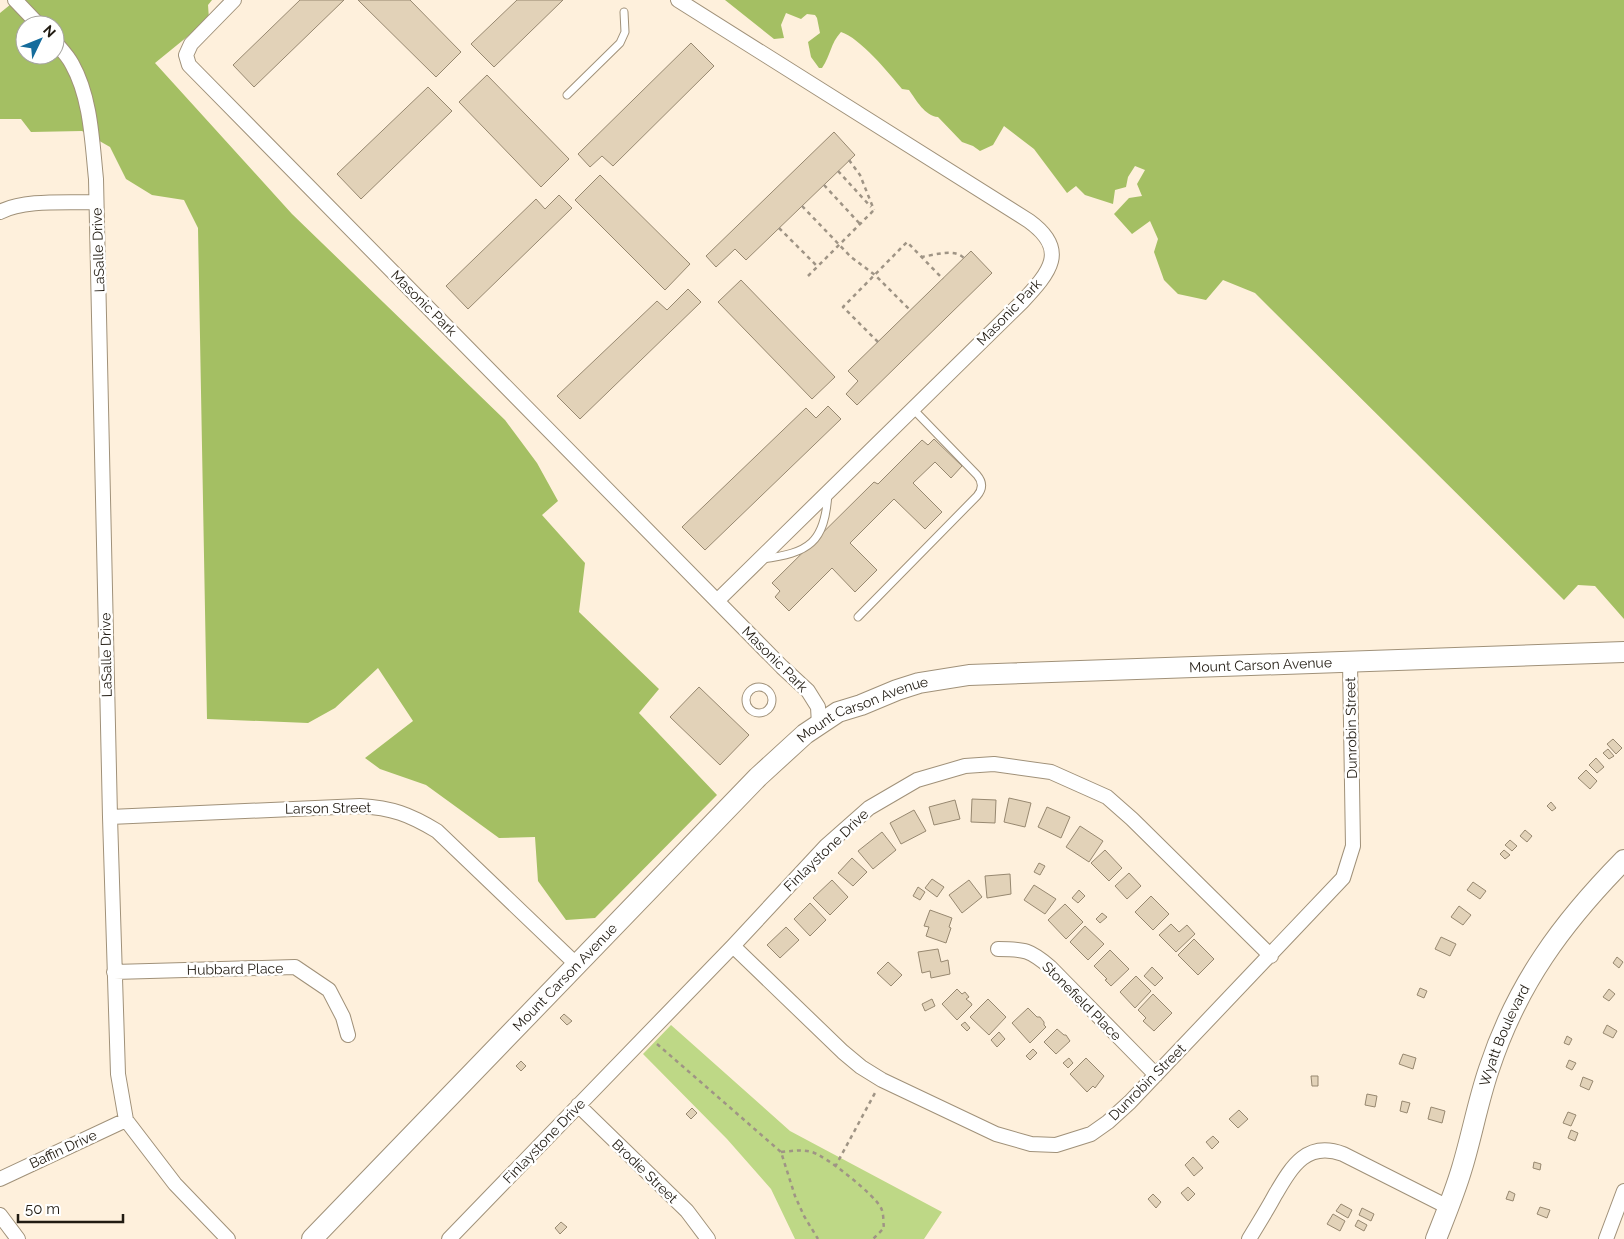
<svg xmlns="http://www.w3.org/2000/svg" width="1624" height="1239" font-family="Raleway,sans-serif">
	<rect width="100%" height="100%" fill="#fef0dc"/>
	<path fill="#bed886" d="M671 1025 790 1131 942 1212 924 1239H795L771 1189 727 1139 643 1054Z"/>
	<path fill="#a4bf63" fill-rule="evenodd" d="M16 0H212L208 5 209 19 155 63 292 214 505 420 537 463 558 501 542 515 585 563 579 612 659 689 639 713 717 795 595 918 566 920 538 881 535 837 499 838 426 785 380 769 365 758 413 721 378 668 335 708 308 723 207 719 198 228 184 200 152 195 126 179 110 147 82 131 31 132 21 119H0V13ZM25 25H55V55H25Z
		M725 0H1624V619L1595 586 1578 585 1564 600 1255 293 1223 280 1206 300 1178 294 1164 280 1154 252 1158 239 1150 221 1132 234 1114 214 1129 198 1142 196 1137 184 1145 170 1135 166 1128 177 1126 187 1115 190 1113 204 1085 195 1076 186 1067 193 1034 149 1004 126 993 145 980 151 973 146 962 142 938 117C925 116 916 100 909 90L902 89C889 73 860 38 841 32 830 44 831 55 822 68H819L811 57 808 42 820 33 817 18 815 15 807 14 801 19 786 13 781 25 784 38 774 39Z"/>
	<path fill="#e2d2b8" stroke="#978870" d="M300 0H344L254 87 233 65Z
		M358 0H410L461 52 436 77Z
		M517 0H563L494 67 471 44Z
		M691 43 714 66 613 166 602 156 590 167 578 154Z
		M487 75 569 159 541 187 459 102Z
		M428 87 452 111 361 199 337 174Z
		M834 132 855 155 746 260 735 249 716 267 706 256Z
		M600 175 690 264 665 290 575 200Z
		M559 195 572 208 468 309 446 286 536 199 545 209Z
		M971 251 992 273 857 405 846 394 858 381 848 371Z
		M741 280 835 377 812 399 718 302Z
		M688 289 701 302 580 419 557 396 657 301 667 310Z
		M828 406 841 419 705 550 682 527 806 408 816 418Z
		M934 439 962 466 951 478 935 462 913 483 942 512 925 529 894 499 850 543 877 570 855 592 832 568 789 611 775 597 780 591 772 583 874 482 878 484 922 440 928 445Z
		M699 687 749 735 720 765 670 717Z
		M1613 739 1622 748 1616 754 1607 744Z
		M1608 749 1614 756 1609 759 1603 753Z
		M1596 758 1604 767 1597 773 1589 765Z
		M1586 770 1597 781 1590 789 1578 778Z
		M1009 798 1031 803 1025 827 1004 822Z
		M972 799 996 800 995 823 971 822Z
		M955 800 960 819 934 825 929 807Z
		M1551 802 1556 808 1552 811 1547 806Z
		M1047 807 1070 817 1061 838 1038 827Z
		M914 810 926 831 901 844 890 823Z
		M1080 826 1103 841 1089 862 1066 847Z
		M1525 830 1532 836 1527 842 1520 836Z
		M882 832 896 850 873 869 858 851Z
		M1510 840 1517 846 1512 851 1505 845Z
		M1105 850 1122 868 1109 881 1091 863Z
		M1504 850 1510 855 1505 859 1500 854Z
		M852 858 867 872 853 886 838 873Z
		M1039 863 1045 866 1040 875 1034 872Z
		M1129 873 1141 886 1127 899 1115 886Z
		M1010 874 1011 894 987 898 985 876Z
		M932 879 944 887 937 897 925 888Z
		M832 880 848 897 830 915 813 898Z
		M969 880 982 897 962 913 949 895Z
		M1473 882 1486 891 1480 899 1467 890Z
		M1034 885 1056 899 1045 914 1024 900Z
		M918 887 925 892 920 900 913 896Z
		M1079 890 1085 896 1078 903 1072 898Z
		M1151 896 1169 914 1153 930 1135 912Z
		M810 903 826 920 810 936 794 919Z
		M1065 904 1083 922 1066 939 1048 920Z
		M1459 906 1471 915 1463 925 1451 917Z
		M930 910 952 918 949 927 951 928 946 943 926 936 929 927 924 926Z
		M1102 913 1107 917 1100 923 1096 919Z
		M1171 924 1179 932 1187 925 1195 934 1176 952 1159 935Z
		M1085 926 1104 944 1088 960 1070 942Z
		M786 927 799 940 780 958 767 945Z
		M1441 937 1456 944 1450 956 1435 949Z
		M1194 939 1214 959 1198 975 1178 955Z
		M938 949 941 962 948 960 950 974 931 978 930 971 922 973 918 952Z
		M1110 950 1129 969 1111 986 1105 980 1107 979 1094 966Z
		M1617 957 1623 962 1619 968 1613 963Z
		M888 962 902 975 891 986 877 973Z
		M1152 967 1163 978 1155 986 1144 976Z
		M1136 976 1151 991 1135 1008 1120 992Z
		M1420 988 1427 991 1424 998 1417 995Z
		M957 989 962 994 965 992 969 997 966 999 971 1003 972 1005 957 1020 942 1004Z
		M1609 989 1615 994 1609 1001 1603 997Z
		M1153 994 1172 1013 1154 1031 1143 1021 1146 1018 1138 1010Z
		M932 999 935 1006 925 1011 922 1004Z
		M988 999 1006 1017 989 1035 970 1017Z
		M1028 1008 1037 1017H1040L1044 1022V1025L1046 1027 1030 1043 1012 1023Z
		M564 1014 572 1021 567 1025 560 1018Z
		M965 1022 970 1028 967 1031 961 1025Z
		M1607 1025 1617 1031 1613 1038 1603 1033Z
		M1057 1029 1064 1035H1066L1070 1041 1056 1054 1044 1042Z
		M999 1032 1005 1039 997 1047 991 1040Z
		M1567 1036 1572 1039 1569 1045 1564 1043Z
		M1033 1049 1037 1053 1030 1060 1026 1056Z
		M1403 1054 1416 1058 1413 1069 1399 1064Z
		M1069 1058 1073 1063 1068 1068 1063 1063Z
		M1086 1058 1104 1076 1095 1088 1093 1086 1087 1092 1070 1074Z
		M1569 1060 1576 1063 1572 1070 1566 1067Z
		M521 1061 526 1066 521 1071 516 1066Z
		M1311 1076H1318V1086H1312Z
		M1583 1077 1593 1081 1589 1090 1580 1086Z
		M1367 1094 1377 1096 1375 1107 1365 1105Z
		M1402 1101 1410 1103 1407 1113 1400 1111Z
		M1431 1107 1445 1111 1442 1123 1428 1119Z
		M692 1108 697 1113 691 1119 686 1114Z
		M1239 1110 1248 1119 1238 1128 1229 1119Z
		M1568 1112 1576 1115 1571 1126 1563 1123Z
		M1571 1130 1578 1133 1575 1141 1568 1138Z
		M1213 1136 1219 1142 1212 1149 1206 1142Z
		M1193 1157 1203 1168 1194 1176 1185 1165Z
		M1534 1162 1541 1164 1540 1170 1533 1168Z
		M1188 1187 1195 1194 1188 1201 1181 1193Z
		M1509 1191 1515 1194 1513 1201 1506 1199Z
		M1153 1194 1161 1202 1156 1208 1148 1199Z
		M1341 1204 1352 1210 1348 1218 1336 1211Z
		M1540 1207 1550 1210 1547 1218 1537 1214Z
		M1362 1208 1374 1214 1371 1221 1359 1215Z
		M1333 1214 1345 1221 1340 1231 1327 1224Z
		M1358 1220 1367 1225 1364 1231 1355 1226Z
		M561 1222 567 1227 560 1234 555 1228Z"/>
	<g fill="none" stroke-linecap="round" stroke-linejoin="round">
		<defs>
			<path id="lane" d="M567 95 620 43 625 32 624 12
				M762 559C809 553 825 543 828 493
				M858 617 977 496C983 489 983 482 977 475L913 409
				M746 700a13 13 0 1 1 26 0a13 13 0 1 1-26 0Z"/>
			<path id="street" d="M15 0 39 25
				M234 0 191 44 186 55 189 65 782 667 808 691 818 707 819 724
				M678 0 1029 221C1069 250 1050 272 1022 302L717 601
				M55 42C61 49 68 56 72 64 91 98 92 141 96 179L110 817 118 1074 126 1120 175 1184 228 1239
				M0 212C24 199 68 203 96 202
				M110 817 360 806C392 808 409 814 437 831L577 965
				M733 946 843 1052 861 1067 882 1080 996 1134 1031 1144 1056 1145 1091 1134 1108 1122 1130 1102 1343 878 1353 846 1350 662
				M998 949C1025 949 1030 950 1050 967L1156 1075
				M114 972 295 967 329 990 343 1017 348 1035
				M578 1105 687 1211 708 1239
				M0 1179 126 1120
				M0 1215 18 1239
				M449 1239 733 946 826 846 869 808 917 780 965 766 994 764 1051 772 1107 797 1132 819 1271 956
				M1249 1239C1258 1224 1267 1210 1275 1195 1291 1168 1306 1140 1343 1154L1448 1207
				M1606 1239 1624 1191"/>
			<g id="secondary">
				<path id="s1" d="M312 1239 758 777 805 734 838 712 861 705 897 690 919 683 969 675 1624 652"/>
				<path id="s2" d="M1436 1239C1445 1216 1455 1192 1462 1168 1472 1135 1478 1101 1489 1069 1517 984 1562 923 1624 860"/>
			</g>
		</defs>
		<use href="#lane" stroke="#a09179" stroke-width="9"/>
		<use href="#street" stroke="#a09179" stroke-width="16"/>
		<use href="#secondary" stroke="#a09179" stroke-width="22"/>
		<path stroke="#9f9485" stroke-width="2.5" stroke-dasharray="4 4" stroke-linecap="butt" d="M849 160 860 175 874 210
			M838 171 871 207
			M824 185 860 224
			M802 206 851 257 875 275 910 310
			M779 228 817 266
			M921 257C935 255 954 248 964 258
			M808 276 874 210
			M878 342 843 307 907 242 943 279
			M657 1044 781 1152 795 1196 804 1216 818 1239
			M781 1152C792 1151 801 1149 812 1152 826 1156 875 1195 881 1208 884 1213 883 1222 884 1228L873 1239
			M835 1167 876 1091"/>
		<use href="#lane" stroke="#fff" stroke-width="7"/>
		<use href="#street" stroke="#fff" stroke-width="14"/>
		<use href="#secondary" stroke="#fff" stroke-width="20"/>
	</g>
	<g text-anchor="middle" stroke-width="5" stroke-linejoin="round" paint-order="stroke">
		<g font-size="14" fill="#211b12" stroke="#fff">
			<text transform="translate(98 250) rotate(-92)" y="5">LaSalle Drive</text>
			<text transform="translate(424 303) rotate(45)" y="5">Masonic Park</text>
			<text transform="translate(1009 312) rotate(-46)" y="5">Masonic Park</text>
			<text transform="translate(106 655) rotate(-91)" y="5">LaSalle Drive</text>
			<text transform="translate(775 659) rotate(45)" y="5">Masonic Park</text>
			<text dy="5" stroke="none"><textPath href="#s1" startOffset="1174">Mount Carson Avenue</textPath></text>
			<text dy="5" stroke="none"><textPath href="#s1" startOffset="769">Mount Carson Avenue</textPath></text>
			<text transform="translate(1351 728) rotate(-91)" y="5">Dunrobin Street</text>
			<text transform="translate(328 808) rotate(-1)" y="5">Larson Street</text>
			<text transform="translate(826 850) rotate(-44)" y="5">Finlaystone Drive</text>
			<text transform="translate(235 969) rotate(-1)" y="5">Hubbard Place</text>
			<text dy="5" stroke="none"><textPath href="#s1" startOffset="364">Mount Carson Avenue</textPath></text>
			<text transform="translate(1082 1001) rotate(45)" y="5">Stonefield Place</text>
			<text dy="5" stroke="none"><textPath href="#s2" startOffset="215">Wyatt Boulevard</textPath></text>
			<text transform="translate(1147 1082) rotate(-45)" y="5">Dunrobin Street</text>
			<text transform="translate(544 1141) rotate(-46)" y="5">Finlaystone Drive</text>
			<text transform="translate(63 1149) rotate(-25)" y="5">Baffin Drive</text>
			<text transform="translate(645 1171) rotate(44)" y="5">Brodie Street</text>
		</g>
	</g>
	<g transform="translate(40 40) rotate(47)"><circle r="24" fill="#ffffff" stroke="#a6a4a0"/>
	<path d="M0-4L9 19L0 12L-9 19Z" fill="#156c9c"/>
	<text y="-8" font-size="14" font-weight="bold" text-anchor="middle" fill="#211b12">N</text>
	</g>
	<path d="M18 1214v8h105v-8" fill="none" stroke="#211b12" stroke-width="2.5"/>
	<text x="25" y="1214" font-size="15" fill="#211b12" stroke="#ffffff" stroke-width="4" paint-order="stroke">50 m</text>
</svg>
